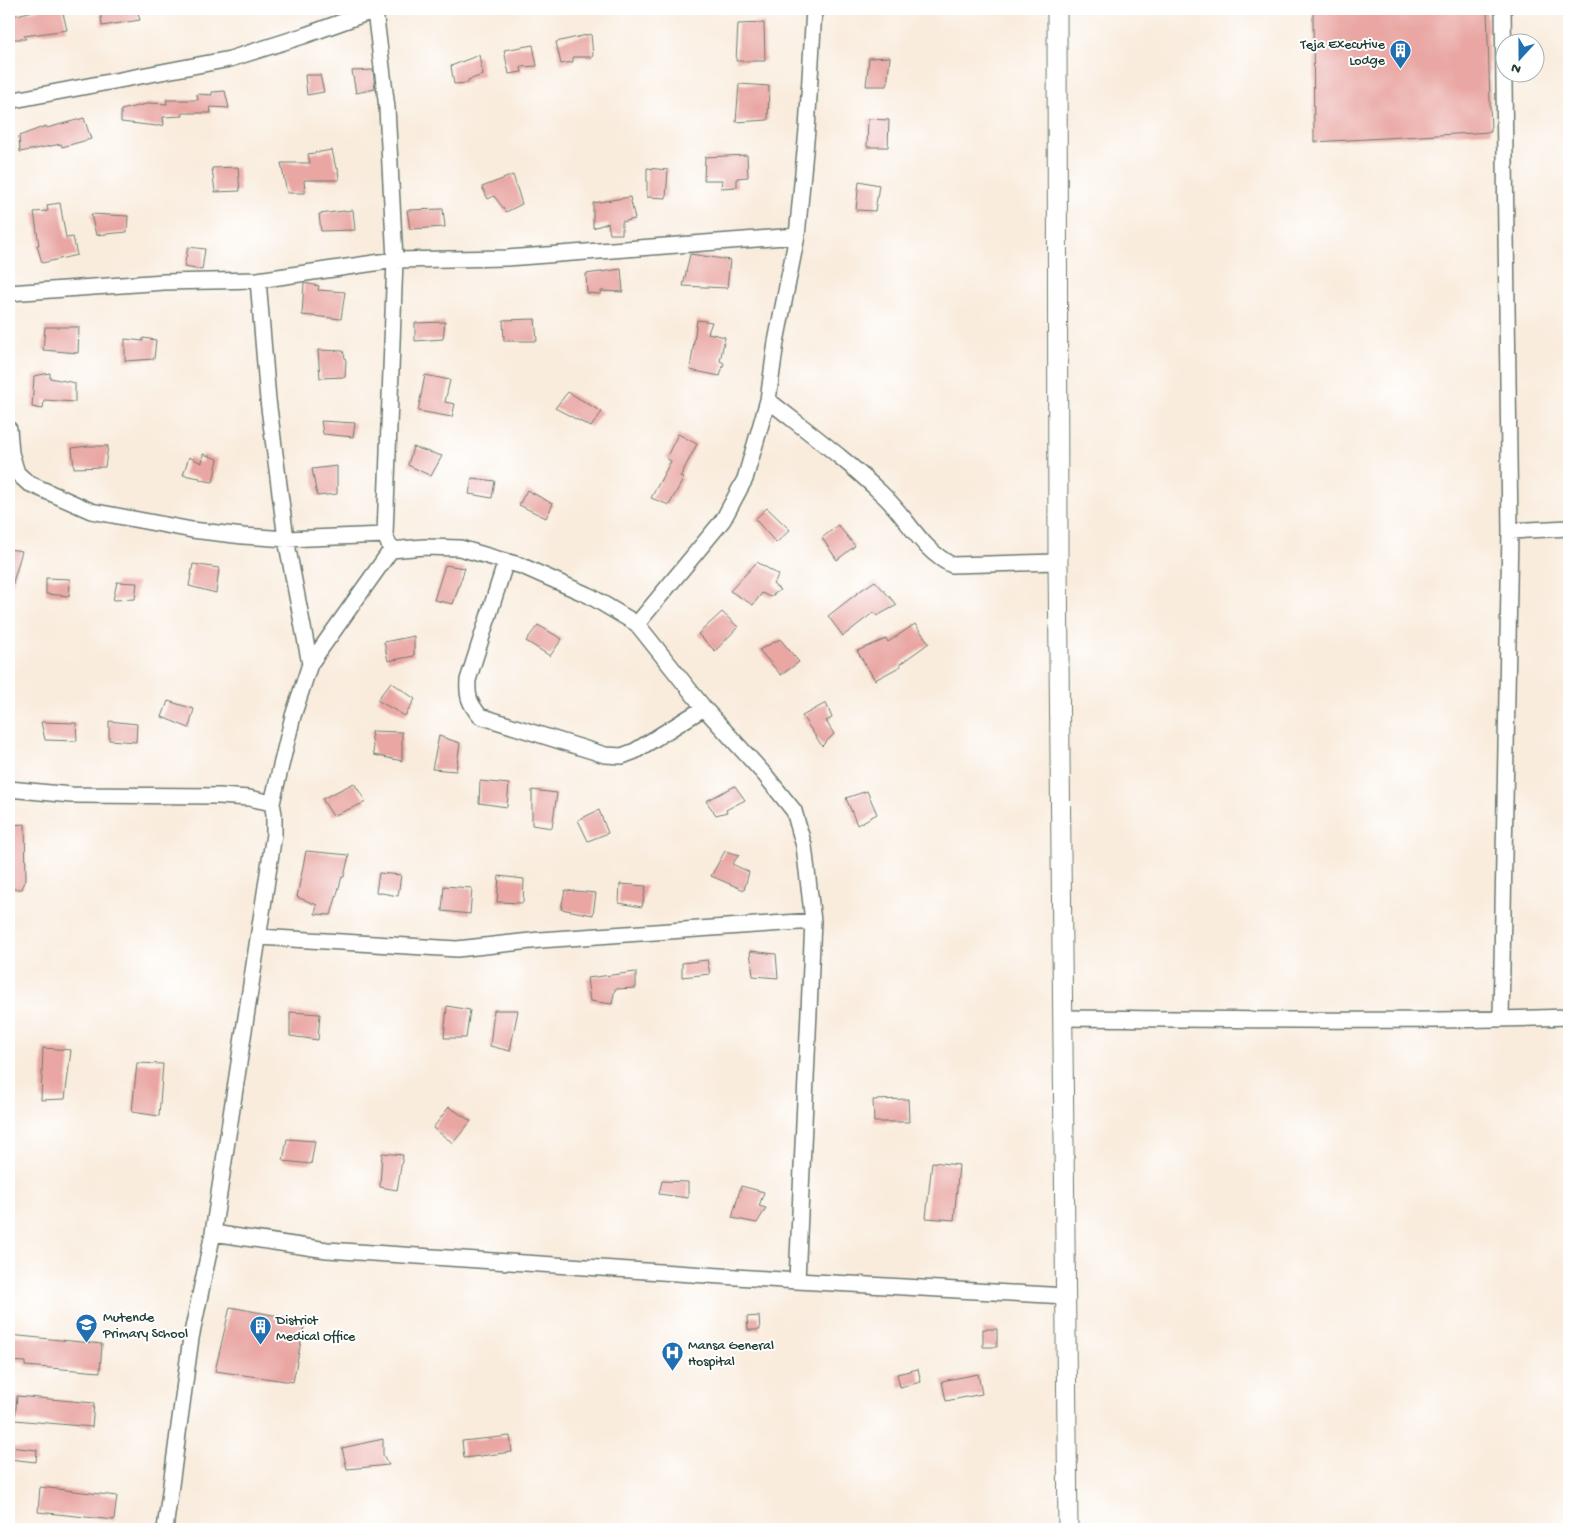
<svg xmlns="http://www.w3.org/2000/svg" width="1578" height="1538" font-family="'Gochi Hand',sans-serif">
	<rect width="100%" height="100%" fill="#fff"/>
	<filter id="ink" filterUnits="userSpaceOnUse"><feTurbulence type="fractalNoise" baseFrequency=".02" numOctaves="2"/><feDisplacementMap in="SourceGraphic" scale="10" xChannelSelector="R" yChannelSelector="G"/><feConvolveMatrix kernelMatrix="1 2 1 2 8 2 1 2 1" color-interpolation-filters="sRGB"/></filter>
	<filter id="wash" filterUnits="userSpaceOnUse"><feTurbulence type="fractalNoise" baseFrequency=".0096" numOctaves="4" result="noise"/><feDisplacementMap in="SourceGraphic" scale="20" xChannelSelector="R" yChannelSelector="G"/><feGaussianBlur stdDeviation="1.12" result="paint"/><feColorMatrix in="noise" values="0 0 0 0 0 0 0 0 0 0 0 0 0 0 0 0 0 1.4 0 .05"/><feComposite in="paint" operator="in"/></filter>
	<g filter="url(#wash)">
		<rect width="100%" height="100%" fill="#f9ecdd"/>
		<g id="blocks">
			<path fill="#e9a6a2" d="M41 9H62L67 30 24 36 26 39H12L9 29V17Z
				M100 9H137L140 20 102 26Z
				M1313 9H1487L1491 132 1314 142Z
				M764 23 765 61H736L738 24Z
				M591 34 593 57H573V62L561 64 556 42Z
				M533 45 537 66 521 67 522 72 509 74 504 50Z
				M479 55 483 75 468 80V83L454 84 451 66Z
				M890 57 887 86H866L869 58Z
				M373 70 375 89 356 93 352 71Z
				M305 75H320L324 92 307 95Z
				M739 84 769 86 768 120 736 122Z
				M225 91 229 108 210 107 211 113H182L183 116 163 117 164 125 157 126 121 122V110L151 103 167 104 166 100H198L197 94 212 95V92Z
				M84 118 91 139 62 147 61 144 20 152 19 136 46 126 47 128Z
				M868 119 889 120 888 147H867Z
				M332 150 336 168H338L339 180H304L305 193H287L281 163H310L308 154Z
				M747 155 748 177 737 178V187L721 188 722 180H704L705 157Z
				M238 167 240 191 215 192 212 168Z
				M647 168 668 170 666 198 647 197Z
				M513 175 522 204 506 212 494 196 488 199 482 187Z
				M859 181 879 185 875 211 856 210Z
				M630 197 635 219 622 222V234H610L608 223 593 228V203Z
				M60 203 66 238 73 237 77 255 42 263 37 245H39L34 212 48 211 47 205Z
				M443 209 445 227 410 229 407 210Z
				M353 210 355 230 321 231 319 214Z
				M91 214 128 216 127 232 96 235Z
				M188 247 205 249 202 270 184 267Z
				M690 254 730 260 727 288 683 286Z
				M621 269 623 292 601 291V294L587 293 586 274Z
				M304 283 319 286 318 290 345 292 341 319 302 315Z
				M535 319 537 341H504L503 320Z
				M697 320 712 322 708 333 725 337 720 361 724 363 720 376 690 370Z
				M445 322 443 339 415 341V323Z
				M45 327H79L78 353 43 350Z
				M143 338 156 340 154 359 125 361V339L143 341Z
				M318 350 343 351 346 361 345 377 320 378Z
				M50 373V378L75 383V402L44 400 43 409 32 407 34 376Z
				M425 375 450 380 445 402 455 404 452 417 418 411Z
				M568 392 602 412 591 427 555 408Z
				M321 421 355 423 353 437 323 434Z
				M678 434 697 444 680 477 684 478 669 505 651 498 671 461 666 458Z
				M88 446H108L105 467 74 468 72 448Z
				M413 447 442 456 431 476 408 465Z
				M203 454 218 459 213 482 200 480V478L183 475 189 457 202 463Z
				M337 466V494L317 496 312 469Z
				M472 478 495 481 492 498 469 494Z
				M527 490 553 504 546 518 519 505Z
				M767 508 790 530 776 543 755 519Z
				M838 525 855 546 837 560 822 538Z
				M9 549 22 551 12 586H9Z
				M757 562 779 575 773 584 780 590 770 597 762 593 753 605 730 591Z
				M193 564 219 568 216 593 189 586Z
				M445 565 465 568 453 604 434 600Z
				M46 578 70 579 69 596 46 594Z
				M875 581 897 605 877 616 874 612 843 636 828 616 860 591Z
				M117 582 137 583 135 599 113 600Z
				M722 612 738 627 715 651 698 634Z
				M915 624 929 643 900 664 901 666 875 680 857 651 886 639 888 642Z
				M538 625 562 639 550 656 526 641Z
				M414 636V656L388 661 384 642Z
				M780 639 799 662 781 675 759 650Z
				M391 682 415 699 405 716 377 700Z
				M168 701 194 709 189 728 162 717Z
				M826 703 832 718 826 721 834 734 822 746 802 716Z
				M109 721 137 724 136 742 109 740Z
				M41 722 76 723 77 741 45 740Z
				M371 731 402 732V761L374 755Z
				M439 736 460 743 456 771 432 769Z
				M480 781 509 784 507 807 479 803Z
				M354 783 366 802 333 816 322 799Z
				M735 786 745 800 726 810 727 812 716 815 706 801Z
				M532 790 557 793 552 828 532 825Z
				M867 791 877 814 857 825 846 798Z
				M599 810 608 833 588 841 578 820Z
				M25 824 26 879 22 889H9V825Z
				M306 851 349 855 344 877H342L331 915 315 914 317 905 297 897Z
				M725 851 739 855 732 864 749 872 744 890 711 876Z
				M379 873 401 875 398 896 376 892Z
				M499 876 524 879 523 903 497 902Z
				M620 884 646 886 642 907 619 903Z
				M444 886 472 888 470 914 442 911Z
				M565 890 596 893 593 915 561 909Z
				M750 951 776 954 778 978 753 976Z
				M707 960 710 974 682 977V963Z
				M636 972V988L615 989 612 1004 590 1001 587 978Z
				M447 1006 470 1010 466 1038H444Z
				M494 1010H518L510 1051 490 1046Z
				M290 1012 320 1014 318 1040 290 1036Z
				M43 1048 71 1050 65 1099 41 1100Z
				M137 1063 163 1064 159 1116 132 1112Z
				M908 1099 909 1122H874L873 1100Z
				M449 1107 471 1121 453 1143 433 1128Z
				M287 1139 315 1141 311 1164 283 1161Z
				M382 1153 403 1155 397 1190 380 1187Z
				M932 1162 959 1165 954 1220 926 1218Z
				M662 1181 688 1182V1198L659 1194Z
				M741 1186 764 1192 759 1206 766 1208 757 1223 732 1218Z
				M230 1307 305 1321 293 1382 215 1371Z
				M759 1316 760 1330H748L747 1317Z
				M983 1329H997V1347H983Z
				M9 1335 102 1344 100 1372 25 1366V1362L9 1361Z
				M918 1369 921 1382 900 1387 897 1374Z
				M978 1374 982 1394 946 1401 942 1381Z
				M17 1396 94 1403 92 1427 15 1420Z
				M510 1436 512 1452 464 1458 462 1441Z
				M383 1439V1455L389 1465 347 1469 342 1448Z
				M9 1447 37 1450 36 1462 9 1459Z
				M40 1487 117 1496 114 1520 38 1512Z"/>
		</g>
	</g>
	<g filter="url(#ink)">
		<use href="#blocks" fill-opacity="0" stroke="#6b7a6f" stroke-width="1"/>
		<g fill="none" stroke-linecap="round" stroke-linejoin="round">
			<defs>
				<path id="minor" d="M375 11 387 108 395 260 385 535 391 550
					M9 101 230 59 303 36 378 9
					M258 280 268 400 286 539 310 664
					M9 293 164 282 258 280 395 260 507 258 797 236
					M768 400C807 431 847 460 883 495 908 518 921 550 952 565L1058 562
					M9 429 11 453 17 473 28 483 91 511 192 530 243 536 286 539 385 535
					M1510 531 1569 528
					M506 561 468 680C467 696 469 703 480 716L605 755 622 756 635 751 704 708
					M637 624 723 520 745 479 768 400 776 342 797 236 807 130 814 9
					M9 789 71 795 219 796 249 798 272 803 274 814V834L213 1233
					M272 803 293 716 310 664 391 550 424 547 460 548 522 566 590 596 637 624 704 708 765 775 794 811 804 846 813 921
					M259 937 457 949 540 940 813 921 797 1281
					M1064 1018C1232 1019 1401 1023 1569 1017
					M1501 1019 1510 531 1503 9
					M165 1529 191 1338 213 1233 327 1250 797 1281 1066 1296"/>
				<path id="major" d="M1057 9 1058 562 1068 1529"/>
			</defs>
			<use href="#minor" stroke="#6b7a6f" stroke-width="18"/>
			<use href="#major" stroke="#6b7a6f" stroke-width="21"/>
			<use href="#minor" stroke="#fff" stroke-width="15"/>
			<use href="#major" stroke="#fff" stroke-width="19"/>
		</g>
	</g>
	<defs>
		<symbol id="building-pin" viewBox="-11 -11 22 30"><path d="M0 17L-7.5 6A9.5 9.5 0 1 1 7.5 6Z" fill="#1f6fb2" stroke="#fff"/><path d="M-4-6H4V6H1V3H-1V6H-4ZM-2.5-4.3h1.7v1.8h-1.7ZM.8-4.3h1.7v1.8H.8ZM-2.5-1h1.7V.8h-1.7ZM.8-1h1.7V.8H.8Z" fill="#fff"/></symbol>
		<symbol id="school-pin" viewBox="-11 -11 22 30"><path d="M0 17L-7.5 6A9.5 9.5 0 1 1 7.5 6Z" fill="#1f6fb2" stroke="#fff"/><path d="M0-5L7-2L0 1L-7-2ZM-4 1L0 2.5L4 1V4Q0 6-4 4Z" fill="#fff"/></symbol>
		<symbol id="hospital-pin" viewBox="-11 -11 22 30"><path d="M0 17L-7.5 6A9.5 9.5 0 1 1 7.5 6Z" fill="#1f6fb2" stroke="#fff"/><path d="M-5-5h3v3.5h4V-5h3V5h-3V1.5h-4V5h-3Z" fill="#fff"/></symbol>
	</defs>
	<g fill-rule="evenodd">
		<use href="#building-pin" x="1388" y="38" width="25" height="34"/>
		<use href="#school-pin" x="74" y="1312" width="25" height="34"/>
		<use href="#building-pin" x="248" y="1314" width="25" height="34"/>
		<use href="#hospital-pin" x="660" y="1340" width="25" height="34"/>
	</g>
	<g text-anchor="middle" stroke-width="4" stroke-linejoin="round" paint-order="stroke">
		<g font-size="14" fill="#1f3d34" stroke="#fff" text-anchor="start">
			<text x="1385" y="48" text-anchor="end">Teja Executive<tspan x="1385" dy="16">Lodge</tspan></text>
			<text x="103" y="1321">Mutende<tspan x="103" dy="16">Primary School</tspan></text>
			<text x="276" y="1324">District<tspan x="276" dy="16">Medical Office</tspan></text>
			<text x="688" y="1349">Mansa General<tspan x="688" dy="16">Hospital</tspan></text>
		</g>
	</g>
	<rect width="1578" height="1538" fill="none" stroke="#fff" stroke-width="30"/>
	<g transform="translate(1520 58) rotate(201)"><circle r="24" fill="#ffffff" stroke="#a5b1ae"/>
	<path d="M0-4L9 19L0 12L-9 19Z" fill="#1f6fb2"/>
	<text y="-8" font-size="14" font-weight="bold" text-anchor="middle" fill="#1f3d34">N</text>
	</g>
</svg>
